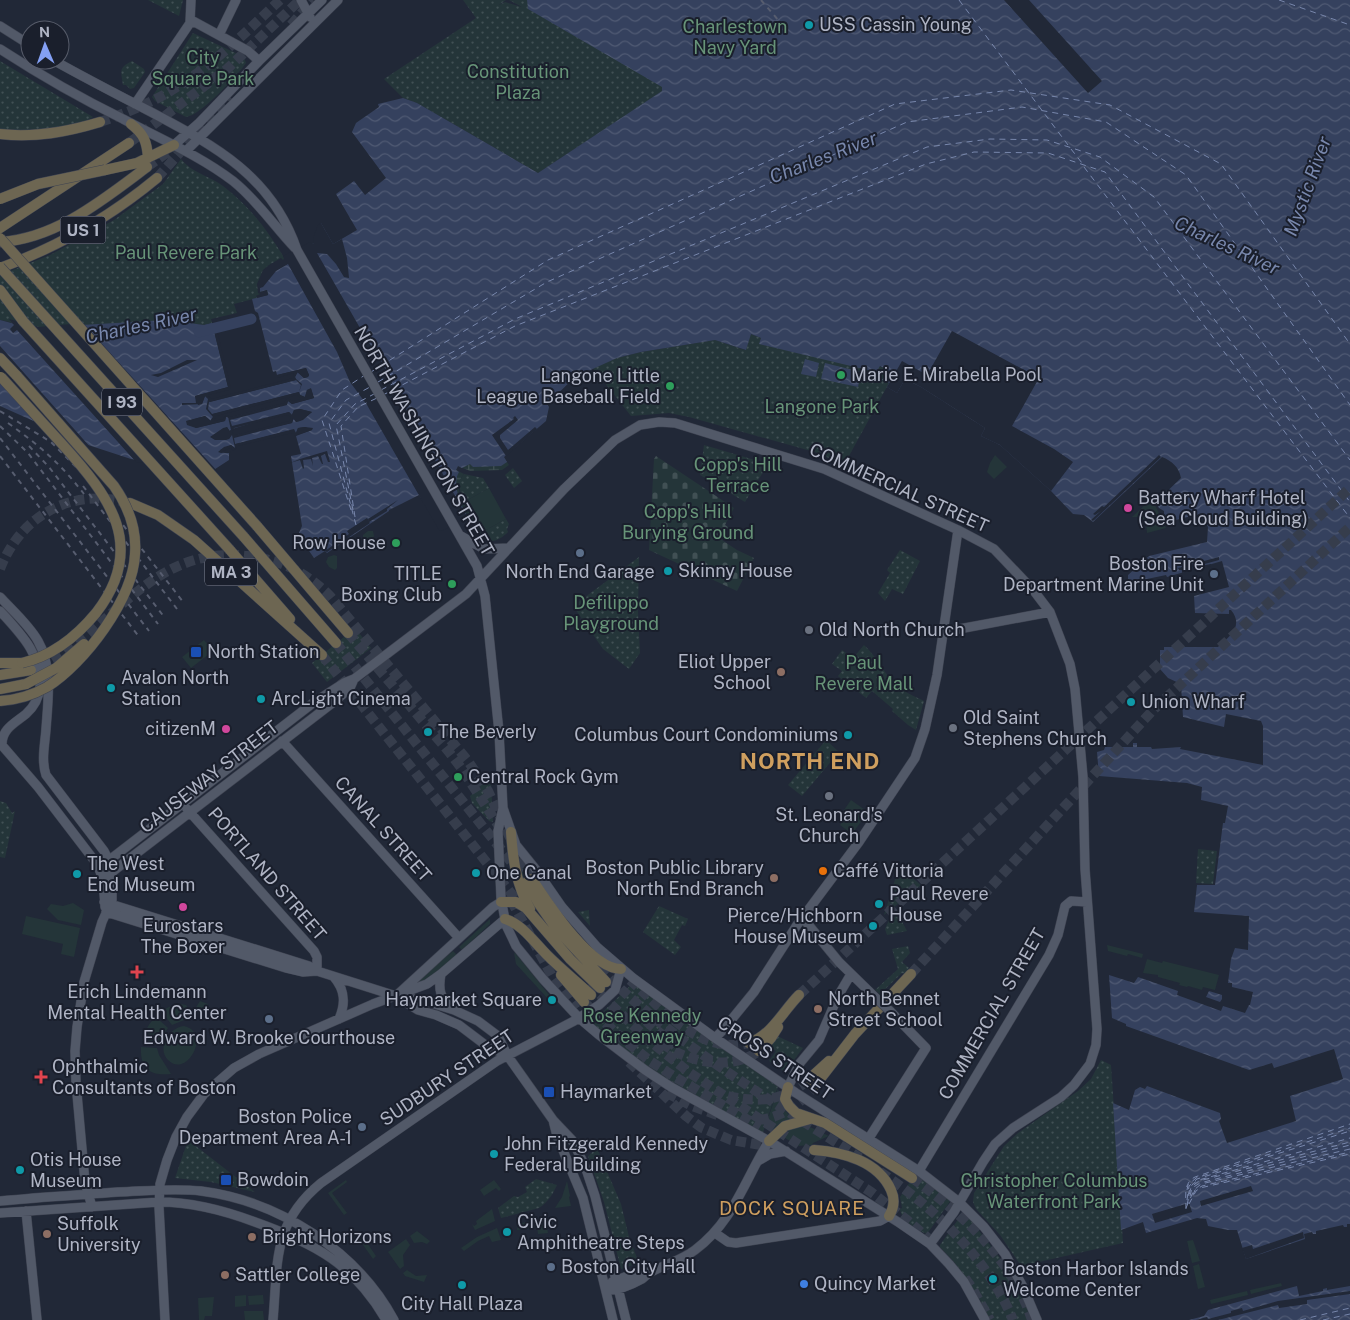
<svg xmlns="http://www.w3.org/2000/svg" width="1350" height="1320" font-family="'Public Sans',sans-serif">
	<defs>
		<pattern id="wetland-marsh" width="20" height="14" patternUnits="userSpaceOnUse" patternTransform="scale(1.25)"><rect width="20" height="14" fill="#243539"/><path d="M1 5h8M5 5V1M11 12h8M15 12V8" fill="none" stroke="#415054"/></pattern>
		<pattern id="cemetery-stones" width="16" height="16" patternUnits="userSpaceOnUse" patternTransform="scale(1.25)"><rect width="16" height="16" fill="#243539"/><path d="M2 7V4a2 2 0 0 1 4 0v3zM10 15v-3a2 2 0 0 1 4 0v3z" fill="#415054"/></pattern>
		<pattern id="park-dots" width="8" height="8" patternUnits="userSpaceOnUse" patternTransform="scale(1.25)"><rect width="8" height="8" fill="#243539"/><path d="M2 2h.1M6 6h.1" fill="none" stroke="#415054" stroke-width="1.8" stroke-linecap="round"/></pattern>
		<pattern id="water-waves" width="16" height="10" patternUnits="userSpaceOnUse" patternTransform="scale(1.25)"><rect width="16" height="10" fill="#35415e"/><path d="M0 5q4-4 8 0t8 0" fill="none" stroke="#505a73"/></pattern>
	</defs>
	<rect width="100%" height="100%" fill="#212837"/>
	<path fill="#243539" d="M995 455 1007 467 994 479 987 472 990 463Z
		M489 488 506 519 479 534 462 503Z
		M1150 500 1156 507 1166 528 1147 533 1146 522 1140 517H1132Z
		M368 531H373L374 536 369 546 363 550 361 547 363 542V535Z
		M334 555 337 556V568L335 570 329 567 326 562 328 557Z
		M204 640 213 651 191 668 182 657Z
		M851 800 868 812 852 834 840 825 847 816 842 813Z
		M527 864 537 876 522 884 519 870Z
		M73 903 84 910 81 925 58 920 47 909 51 904 63 906Z
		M26 916 80 928 74 957 61 954 63 944 22 934Z
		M490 919V924L462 950 459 947Z
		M1107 945 1143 954 1142 958 1128 954 1127 956 1108 951Z
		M453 951 457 955C445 964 433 977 419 983L417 981Z
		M514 953 516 954 554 1001 549 1000 516 964Z
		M1147 959 1162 963 1163 961 1219 975 1215 990 1203 987 1202 990 1188 986 1187 987 1179 985 1180 983 1158 977V975L1143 973Z
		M200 1001 208 1004 203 1021 195 1009Z
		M181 1004 186 1005 194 1016 172 1025 161 1011 173 1005Z
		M156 1017 168 1028 161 1038 159 1045 142 1041C145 1031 148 1024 156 1017Z
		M184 1026C212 1032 187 1079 168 1060 156 1048 170 1027 184 1026Z
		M141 1047 157 1048 159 1055 171 1074C150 1076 140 1069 141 1047Z
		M778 1088 782 1107 792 1118 779 1124 771 1131 765 1128Z
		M808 1126 829 1136 813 1143 812 1145 799 1146 783 1137 791 1128Z
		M346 1180 347 1182 332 1193 347 1213 344 1215 328 1193Z
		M494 1180 501 1189 499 1191 496 1188 484 1196 480 1190Z
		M567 1181 570 1196 569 1197 571 1206 555 1208 562 1197Z
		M492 1209 495 1221 475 1230 472 1224 474 1226 477 1224 476 1221Z
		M543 1218H545L548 1233 538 1234 537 1227 517 1230 518 1224Z
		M497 1228 501 1240 492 1242 489 1236 478 1241 464 1251 461 1248 477 1237Z
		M359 1231 376 1256 373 1259 356 1235Z
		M417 1231 430 1241 427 1244 422 1242 414 1243 410 1236Z
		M406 1239 410 1245 403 1255 404 1266 400 1269 388 1252Z
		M1193 1240 1200 1261 1192 1263 1187 1241Z
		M1199 1264 1205 1287 1198 1289 1193 1266Z
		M407 1270 416 1276 427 1275 424 1282 405 1276 403 1273Z
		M1281 1283 1282 1286 1251 1294 1250 1290Z
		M1247 1291 1248 1295 1211 1304 1210 1300Z
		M246 1295V1306L235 1307V1296Z
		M263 1295 264 1304 249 1305 248 1296Z
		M214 1297 212 1316H205L204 1320H199L198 1298Z
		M244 1311H263L264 1320H245Z"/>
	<path fill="url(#wetland-marsh)" d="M504 458 509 465 502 470 470 471 458 466 456 470 464 474C454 484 461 502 467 513L452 522 453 465Z"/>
	<path fill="url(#cemetery-stones)" d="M656 456 734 508 725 525 728 527 722 540 737 550 754 558 737 591 649 550 654 459Z"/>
	<path fill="url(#park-dots)" d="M148 0H183L179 16Z
		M463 0H506L499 5 505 2 522 7 509 0H543L662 86 663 91 538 173 417 103 403 98 384 79 476 18Z
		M193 33 244 57 246 63C238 75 200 116 186 117L155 101 152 97Z
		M0 61 93 117C73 131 24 132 0 129Z
		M132 61 144 69 145 72 134 88 130 89 126 85H123C121 71 118 68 132 61Z
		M181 159C192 173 210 176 223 186 250 207 267 229 285 259L270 267 268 295 234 304 237 313 211 319 212 323 204 325 167 320 44 329 0 320V275L50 255 114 220 163 184Z
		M751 334 761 338 760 344 876 371 879 366 888 370 889 383 844 465 818 453 689 417 669 413 631 416 593 368 617 358 641 352 715 340 745 350Z
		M704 445 768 464 745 502 700 475Z
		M513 468 522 481 514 488 505 475Z
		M464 474 483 478 489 488 462 503 459 481Z
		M506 519 509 524 507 529 508 532C499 541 488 546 479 534Z
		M900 550 920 561 903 594 892 589 885 601 878 593 890 573 887 570Z
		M639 557 638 612 640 653 629 669 603 649 573 606Z
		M355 628 371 648 327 682 312 663Z
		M864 645C877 657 882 670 893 682 901 691 914 696 924 701L916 730 908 725 892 711 893 709 872 691 866 698 838 676 842 671 832 664 842 650 853 658Z
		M826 740 839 752 802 796 788 785Z
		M488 779 491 782 493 822 489 821 472 803 470 796Z
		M0 801 6 803 12 813 15 811 5 858 0 857Z
		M1198 849 1217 851 1213 884 1196 883Z
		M899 867 921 885 884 915Z
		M659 906 688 919 685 926 682 925 674 940 681 947 675 955 643 932Z
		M589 910V911L590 926 578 912Z
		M898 914 907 931 887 935 885 929 889 920Z
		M908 946 910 953 902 962 909 968 905 974 902 973 880 994 875 990 898 969 892 949Z
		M633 983 778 1086 763 1133 658 1074 622 1049 591 1023Z
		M777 1036 803 1048 785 1072 769 1061 776 1051 771 1047Z
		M1101 1060 1111 1065 1123 1243 1021 1266 1000 1235 976 1209 973 1202 974 1193 1004 1146 1018 1133 1078 1091 1091 1079Z
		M188 1140 255 1192 211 1182 175 1178Z
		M597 1148 621 1204 629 1237 639 1263 621 1269 604 1202 588 1156Z
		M916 1173 951 1200 927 1234C917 1230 901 1221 900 1209L902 1208 900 1197Z
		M536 1179 557 1185C553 1194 548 1202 539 1208L501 1218 498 1208 514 1196 518 1197 527 1192 525 1187Z
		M962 1214H966L970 1219 1010 1271 1032 1320H990C977 1292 962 1269 940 1247V1245Z"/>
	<path fill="url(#water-waves)" fill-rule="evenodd" d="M527 0H1350V1224H1347V1227H1344L1343 1225 1316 1231V1234H1313L1312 1232 1304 1234 1305 1239 1246 1259 1237 1230H1228L1208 1226 1206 1219 1197 1218 1146 1233 1143 1222 1121 1230 1113 1103 1129 1110 1135 1090 1140 1087 1145 1089 1147 1086 1220 1113 1221 1119 1219 1121 1227 1143 1296 1121 1290 1096 1343 1079 1334 1049 1274 1068 1272 1063 1249 1070 1126 1026V1024L1112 1018 1109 975 1134 983 1138 977 1178 991 1177 995 1221 1011 1223 1006 1245 1013 1249 1005H1250L1253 992 1232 987V983H1228L1231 959 1235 948 1248 950 1249 916 1194 912 1197 885H1215L1223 823H1225L1228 806 1201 800 1202 787 1187 783 1099 776 1097 752 1104 750 1105 747H1133V743H1137V747H1151L1152 749 1181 747 1180 749 1263 765V726L1261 721 1226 714 1224 727 1183 717 1181 684 1168 678 1160 669V650H1164V647H1218C1230 636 1244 626 1231 610H1229V614L1195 613 1194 596 1229 587 1222 561 1167 577 1166 575 1128 583V575L1149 556 1207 542 1208 527 1200 514 1167 522 1164 516V511L1159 508 1156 502 1181 478C1179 467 1172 461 1162 457L1093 522 1084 515 1073 514 1051 491 1000 445 981 436 985 428 921 387 905 379 897 393 887 387 889 383 882 380 888 370 880 366 876 372 759 344 761 338 751 334 746 350 715 340 641 352 617 358 575 377 547 404 549 407 546 421 504 457 507 462 501 466 473 467 470 464 462 468 458 466 456 470 459 472C452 483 460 503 466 514L441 528 419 495 389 510V511L327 553 325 551 314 558 298 535 302 526 291 456 301 454 296 436 312 430 305 427 298 428 296 433 292 430 236 444 235 449 231 445 220 450 225 453H229V460L209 473 131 459 85 444 0 406V320L30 328 167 320 204 325 212 323 228 387 195 396 198 405 202 404 205 396 209 399 210 402 296 380 295 377 297 372 304 378 308 377 309 375 306 368 277 375 276 371 273 372 258 313 255 311 252 299 268 295 267 290 260 292 259 284 285 259 314 243 321 223 333 244 357 230 336 194 354 181 365 195 386 178 352 132 356 123 379 107 378 104 403 98 417 103 538 173 662 91V87L528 9ZM311 389 314 398 292 404 288 401 287 403 229 418 226 417 225 421 196 428 187 421 205 416 211 421 213 417V414L299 392 300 395 305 397 307 390ZM300 409 312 412 303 420 296 422 294 418 292 423 233 436V435H231L229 439 211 437 227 427 230 431 232 429 289 412 292 415 294 410Z
		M805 359 819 363 816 377 801 374Z
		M825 363 861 372 858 387 821 379Z
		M1209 991 1222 995V999L1220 1002 1206 997Z
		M1297 1286 1299 1296 1323 1291V1289L1327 1288V1290L1350 1286V1320H1189L1204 1316 1208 1310Z"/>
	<path fill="#212837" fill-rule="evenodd" d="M1004 0H1029L1102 81 1088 93Z
		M321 223 333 244 342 239 347 258 349 278 344 277 336 264 327 254 317 253 364 335 383 364 396 391 467 517 442 531 439 530 367 405 350 382 337 352 288 264 276 271 263 287 260 288V292L267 290 268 295 257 298 256 296 260 294 258 293 257 284 263 270 269 265 281 258 283 260 284 259 283 256 310 242 312 244 314 243 313 238 318 225Z
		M9 319 39 327 83 323 218 472 204 477H191L167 472 145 463 136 462 17 330 13 333 10 329 14 325Z
		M215 322 231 388 229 390 208 395 211 399 293 378 294 373 277 378V375L306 368 309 375 308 377 304 378 298 372 295 377 296 379 302 384 299 392 300 395 305 397 307 390 311 388 314 398 292 404 288 401 287 405 230 420 232 426 289 412 292 415 294 410 300 409 312 412 300 421 296 422 293 418 292 423 234 438 235 444 294 429 296 433 298 428 305 427 313 428 312 430 294 436V434L292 433 238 446 234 451 230 448 223 451H229L231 452 221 453 218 452 224 447 231 445 235 448 232 435 229 439 226 440H215L210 437 223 428 227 427 229 431 231 430 228 417H226L225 421 196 428 187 425 186 421 205 416 210 421 213 417 206 409 208 399 205 396 202 404 182 405V403H196L195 396 228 387 212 323ZM296 380 301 385 299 392 212 414 208 409 209 402ZM297 395 301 399 293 401 287 398 284 403 231 417 226 415 223 419 214 421 216 416ZM287 415 291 417 289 421 236 435 232 433 234 428Z
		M952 331 1039 378 1012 426 1054 449 1073 462 1051 491 1000 445 981 436 985 428 921 387 905 379 897 393 887 387 902 361 927 375Z
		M0 346 91 448 60 436 0 379Z
		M187 360H197L158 377 151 375 161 373Z
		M515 416 518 420 500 435V438L508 450 535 427 537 429 506 456 492 435 514 419 513 418Z
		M327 451 330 462H328L325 454 321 456 323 464H322L318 456 312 458 313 466 311 459 303 460 304 468 303 469 300 460 290 463 300 459Z
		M1159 455 1161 457 1093 521 1091 520 1101 511 1095 515 1093 514 1102 506 1104 507Z
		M398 500 387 509V511L369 522 370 523 327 552 325 551 349 534 347 531 367 518 369 521 368 519Z
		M1219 557V560L1190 568 1211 564V566L1182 573V570H1179L1178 568Z
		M1251 1186 1253 1191 1201 1206 1200 1201Z
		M1189 1203 1192 1212 1155 1223 1152 1214Z
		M1303 1232 1304 1238 1246 1259 1242 1248 1252 1245 1253 1249Z
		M1350 1291V1294L1307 1300V1304L1279 1308 1278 1305 1218 1320H1196L1207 1317 1208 1319 1231 1313V1311L1242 1308 1243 1311 1278 1301Z"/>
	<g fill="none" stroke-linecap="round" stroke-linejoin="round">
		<path stroke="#35415e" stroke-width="11" d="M199 332 251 319"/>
		<path stroke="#7887ac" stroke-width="1" stroke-dasharray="6 5" stroke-linecap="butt" d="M959 0 1068 145
			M1279 0 1350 25
			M1071 149 1082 163
			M1084 167 1350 518
			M371 372 548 260 895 104 1011 90 1110 105 1221 164 1350 344
			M378 382 547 282 907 122 1022 107 1106 122 1186 175 1350 405
			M381 390 515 319 927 147 990 139 1047 140 1100 157 1154 197 1350 460
			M383 395 515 326 926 164 974 152 1048 153 1105 172 1350 502
			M351 510 322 420 342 390 365 375
			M353 510 336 425 355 404 374 394
			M355 517 341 426 358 407 377 398
			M356 525 329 423 346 400 370 387
			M1187 1190 1188 1185 1196 1178 1350 1128
			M1193 1195 1195 1190 1202 1186 1350 1152
			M1188 1196C1190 1187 1191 1184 1199 1180L1350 1138
			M1190 1196 1192 1188 1200 1183 1350 1145
			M1187 1200 1189 1186 1197 1179 1350 1131
			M1189 1204 1196 1191 1200 1188 1350 1154
			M1187 1205 1191 1187 1199 1181 1350 1142
			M1186 1208 1194 1190 1201 1184 1350 1149
			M1186 1209C1186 1196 1183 1183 1195 1177L1350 1124
			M1300 1320 1350 1308
			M1323 1320 1350 1314"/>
		<path stroke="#363d4c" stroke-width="10" stroke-dasharray="10 5" stroke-linecap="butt" d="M291 25 313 0
			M100 122C123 114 146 105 167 93 209 69 245 33 280 0
			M129 143 227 69 300 0
			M147 167 172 149
			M157 178 230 97
			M0 569C21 515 72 487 129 503
			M348 633 449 752 462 769 498 825
			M336 643 532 888
			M322 655 522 907
			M39 667C59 659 74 646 89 633 138 591 176 548 247 556 280 559 307 573 330 596L468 761 488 791 512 842
			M511 846 532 879
			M511 900 552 976 576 1009
			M599 968C675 1045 770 1099 860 1158
			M911 974 1153 710 1350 527
			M630 980C664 1010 699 1055 749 1043
			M589 984 651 1042 690 1073 871 1192 907 1220 936 1245
			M799 995 1350 488
			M584 1002 617 1034 650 1061 675 1077 760 1127
			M646 1021 675 1046
			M662 1043C687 1063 732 1071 759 1051
			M629 1062 686 1116 702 1128 731 1140 773 1147
			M667 1093 692 1106 720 1116
			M728 1096C757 1103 783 1101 807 1081
			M759 1120C782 1117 799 1105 814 1087
			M880 1172C934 1207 989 1260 1013 1320
			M912 1178C963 1214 1012 1259 1032 1320
			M965 1278 972 1288 990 1320"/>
		<defs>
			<path id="major" d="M301 0 310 17
				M191 20 248 51 259 61
				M0 26 30 45
				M219 35 236 0
				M0 49C40 75 80 98 123 119 160 139 199 155 233 181 257 200 274 226 295 248
				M53 60C85 78 118 95 151 112 215 146 272 176 297 250L477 566 485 596 499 732 503 808 498 831 501 898 506 925 516 946 543 979 579 1018 599 1035 645 1070 671 1087 769 1141 898 1222 930 1244 949 1264 964 1282 985 1320
				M135 104 190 23 191 0
				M174 145 199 123 259 61 322 0
				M186 151 338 0
				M461 536 484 549 509 548
				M0 597C12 610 29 625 38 641 53 667 48 700 46 729 45 744 41 760 46 775L104 851 108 859 112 875V900L102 922 84 982 77 1027 75 1051 76 1083 85 1182 92 1207
				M0 611C20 633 42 654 40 687 39 697 35 706 26 714 15 723 1 729 2 746
				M943 632 1050 612
				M282 741 459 938
				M0 743 38 787 97 864 103 879 105 907
				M503 808 516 845 537 871 562 907 597 947 633 978 715 1038 796 1093 919 1171 959 1202 984 1227 1005 1254 1023 1287 1037 1320
				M187 809 314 951 317 957V971
				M99 868 313 703 344 683 354 679 466 594 564 489 615 440 640 425 659 422 675 423 824 469 958 530 994 549 1034 591 1050 612 1070 664 1075 689 1083 777 1085 869 1097 1029 1096 1045 1090 1064 1074 1085 1061 1097 1013 1128 995 1144 983 1162 954 1212 930 1244
				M103 879 335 701 350 688 354 679
				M104 902 309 966 317 971 396 996 422 1000 454 1010 478 1021 498 1036 507 1055 553 1120 572 1140 585 1166 595 1196 626 1320
				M106 912 286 968 303 972 317 971
				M802 917 839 962 878 1000
				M441 974C438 989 440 999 452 1008
				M334 977C345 990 346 1003 339 1019
				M397 995 493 907 501 902
				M402 1000 418 1010 436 1015 459 1025 488 1047 507 1055
				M715 1038 723 1030 754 992 797 925 859 842 915 758 925 729 937 675 958 530
				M788 1087 800 1063 819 1040 838 996 851 974
				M553 1120 557 1136 583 1198 613 1320
				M869 1138 926 1048 890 1011
				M758 1161 770 1154 786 1151
				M919 1171 1049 955 1058 935 1065 906 1071 901 1087 902
				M0 1201C39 1197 78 1195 118 1192 146 1191 174 1188 201 1191 279 1201 357 1251 394 1320
				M26 1211 37 1320
				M0 1213 159 1202C193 1202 223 1210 255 1222 314 1243 354 1264 386 1320
				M715 1233 728 1242 736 1243 880 1221 889 1216
				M612 1282 635 1273 649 1272
				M606 1290C617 1291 633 1284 642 1279 645 1277 648 1273 651 1272 666 1264 682 1260 695 1250 734 1221 745 1179 769 1141
				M165 1320 159 1207 160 1184 167 1160 176 1137 187 1117 204 1094 234 1068 259 1054 373 1004 427 984 441 974 505 919
				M273 1320C278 1263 272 1223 321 1183L497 1061 574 1021 599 1005 615 990 621 969"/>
			<path id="highway" d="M131 124C144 134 147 142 148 158
				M0 134C35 138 67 132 100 122
				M105 170 137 163 174 145
				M0 228 129 143
				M0 242C56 239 104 199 147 167
				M0 268C58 247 110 217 157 178
				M0 290 23 321
				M0 358 17 376
				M130 503 158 515 194 540 322 655
				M257 526 348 633
				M244 537 336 643
				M230 550 290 619
				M0 663H22
				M0 675 31 670
				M0 689 26 684
				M511 832C513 860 516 884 530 909
				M532 879C548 903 590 969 621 969
				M527 882 539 904 555 927 606 982
				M501 902H516L526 908 570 959 600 988
				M505 919C522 924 534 942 547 955 561 969 577 982 591 995
				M561 975 584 1002
				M749 1043C772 1035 783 1011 799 995
				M759 1051 771 1038 778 1027
				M807 1081 829 1061
				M788 1087 785 1099 789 1106 796 1113 825 1123 912 1178
				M814 1087 855 1034 911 974
				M769 1141 785 1126 810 1119
				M814 1150C843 1152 878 1161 891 1190 895 1199 894 1208 889 1216"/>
		</defs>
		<use href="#major" stroke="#3e4351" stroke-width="10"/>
		<use href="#highway" stroke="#3f4452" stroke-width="11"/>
		<use href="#major" stroke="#525968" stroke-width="9"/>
		<use href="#highway" stroke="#6d6652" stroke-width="10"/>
		<path stroke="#575d6f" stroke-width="2" stroke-dasharray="5 5" stroke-linecap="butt" d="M761 0 779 21
			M0 411 51 442 84 475 184 603
			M8 423C40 446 60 463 84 494
			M0 426 28 453 158 624
			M0 438 149 631
			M29 446 49 467 165 618
			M0 456 140 638
			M83 486 177 609"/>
		<defs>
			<path id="major-bridge" d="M878 1000 890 1011"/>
			<path id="highway-bridge" d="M0 199 38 184 105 170
				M0 238 257 526
				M0 267 244 537
				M23 321 230 550
				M1 377C21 399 41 421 62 444 109 496 148 546 96 613 77 636 52 656 22 663
				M26 684 56 668 84 644
				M0 701C16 700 33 695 47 687 85 663 133 599 135 554 137 529 128 506 114 486L17 376"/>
		</defs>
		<use href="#major-bridge" stroke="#3e4351" stroke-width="10" stroke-linecap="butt"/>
		<use href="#highway-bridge" stroke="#3f4452" stroke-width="11" stroke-linecap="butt"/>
		<use href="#major-bridge" stroke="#525968" stroke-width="9"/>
		<use href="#highway-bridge" stroke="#6d6652" stroke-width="10"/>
	</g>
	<g fill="#0f9aa8" stroke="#1a1f2c" stroke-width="2">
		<circle cx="809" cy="25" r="5"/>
		<circle cx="668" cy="571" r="5"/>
		<circle cx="111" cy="688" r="5"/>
		<circle cx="261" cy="699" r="5"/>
		<circle cx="1131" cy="702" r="5"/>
		<circle cx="428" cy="732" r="5"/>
		<circle cx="848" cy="735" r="5"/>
		<circle cx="476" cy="873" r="5"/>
		<circle cx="77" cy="874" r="5"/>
		<circle cx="879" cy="904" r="5"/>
		<circle cx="873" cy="926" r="5"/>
		<circle cx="552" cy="1000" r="5"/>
		<circle cx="494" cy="1154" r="5"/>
		<circle cx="20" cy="1170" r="5"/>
		<circle cx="507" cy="1232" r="5"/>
		<circle cx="993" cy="1279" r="5"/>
		<circle cx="462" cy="1285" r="5"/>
	</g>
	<g fill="#2e9e5b" stroke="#1a1f2c" stroke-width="2">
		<circle cx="841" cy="375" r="5"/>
		<circle cx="670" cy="386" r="5"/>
		<circle cx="396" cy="543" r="5"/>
		<circle cx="452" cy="584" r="5"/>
		<circle cx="458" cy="777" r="5"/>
	</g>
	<g fill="#d1479c" stroke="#1a1f2c" stroke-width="2">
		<circle cx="1128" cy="508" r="5"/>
		<circle cx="226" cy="729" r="5"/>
		<circle cx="183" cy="907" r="5"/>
	</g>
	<g fill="#5c6f8a" stroke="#1a1f2c" stroke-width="2">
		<circle cx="580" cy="553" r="5"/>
		<circle cx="1214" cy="574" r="5"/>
		<circle cx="269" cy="1019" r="5"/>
		<circle cx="362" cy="1127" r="5"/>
		<circle cx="551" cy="1267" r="5"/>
	</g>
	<g fill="#6b7280" stroke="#1a1f2c" stroke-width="2">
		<circle cx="809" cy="630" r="5"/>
		<circle cx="953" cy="728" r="5"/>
		<circle cx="829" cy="796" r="5"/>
	</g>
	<g fill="#1a4fb4" stroke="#1a1f2c" stroke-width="2">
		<rect x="190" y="646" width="12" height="12" rx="2.5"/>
		<rect x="543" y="1086" width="12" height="12" rx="2.5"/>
		<rect x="220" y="1174" width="12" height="12" rx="2.5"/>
	</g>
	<g fill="#8d6e63" stroke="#1a1f2c" stroke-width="2">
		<circle cx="781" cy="672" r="5"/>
		<circle cx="774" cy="878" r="5"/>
		<circle cx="818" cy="1009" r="5"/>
		<circle cx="47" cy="1234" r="5"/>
		<circle cx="252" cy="1237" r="5"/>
		<circle cx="225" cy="1275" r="5"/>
	</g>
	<circle fill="#e8710a" stroke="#1a1f2c" stroke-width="2" cx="823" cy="871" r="5"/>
	<g fill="#e0444e" stroke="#1a1f2c" stroke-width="2">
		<path d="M134.5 964.5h5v5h5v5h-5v5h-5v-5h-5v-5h5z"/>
		<path d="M38.5 1069.5h5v5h5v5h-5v5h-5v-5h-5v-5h5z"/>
	</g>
	<circle fill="#3f7fe0" stroke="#1a1f2c" stroke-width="2" cx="804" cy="1284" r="5"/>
	<g text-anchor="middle" stroke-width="4" stroke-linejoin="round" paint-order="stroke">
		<g fill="#1a1f2c" stroke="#828796" stroke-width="1">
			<rect x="60.5" y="216.5" width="45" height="27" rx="4"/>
			<rect x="102" y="388.5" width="40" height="27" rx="4"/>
			<rect x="205" y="558.5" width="52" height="27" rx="4"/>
		</g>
		<g font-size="16" font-weight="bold" fill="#afb4c4">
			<text x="83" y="236">US 1</text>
			<text x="122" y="408">I 93</text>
			<text x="231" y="578">MA 3</text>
		</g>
		<g font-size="18" fill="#afb4c4" stroke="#1a1f2c" text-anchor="start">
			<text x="819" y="31">USS Cassin Young</text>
			<text x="851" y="381">Marie E. Mirabella Pool</text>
			<text x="660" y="382" text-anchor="end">Langone Little<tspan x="660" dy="21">League Baseball Field</tspan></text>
			<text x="1138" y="504">Battery Wharf Hotel<tspan x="1138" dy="21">(Sea Cloud Building)</tspan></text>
			<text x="386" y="549" text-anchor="end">Row House</text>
			<text x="1204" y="570" text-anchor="end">Boston Fire<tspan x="1204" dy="21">Department Marine Unit</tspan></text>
			<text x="678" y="577">Skinny House</text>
			<text x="580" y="578" text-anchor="middle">North End Garage</text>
			<text x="442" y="580" text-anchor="end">TITLE<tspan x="442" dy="21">Boxing Club</tspan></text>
			<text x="819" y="636">Old North Church</text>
			<text x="207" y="658">North Station</text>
			<text x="771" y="668" text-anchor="end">Eliot Upper<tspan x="771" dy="21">School</tspan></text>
			<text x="121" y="684">Avalon North<tspan x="121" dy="21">Station</tspan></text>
			<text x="271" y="705">ArcLight Cinema</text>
			<text x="1141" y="708">Union Wharf</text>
			<text x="963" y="724">Old Saint<tspan x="963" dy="21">Stephens Church</tspan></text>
			<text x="216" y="735" text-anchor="end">citizenM</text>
			<text x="438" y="738">The Beverly</text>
			<text x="838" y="741" text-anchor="end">Columbus Court Condominiums</text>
			<text x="468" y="783">Central Rock Gym</text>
			<text x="829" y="821" text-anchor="middle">St. Leonard's<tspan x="829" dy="21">Church</tspan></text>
			<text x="87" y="870">The West<tspan x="87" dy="21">End Museum</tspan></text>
			<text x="764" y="874" text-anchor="end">Boston Public Library<tspan x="764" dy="21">North End Branch</tspan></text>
			<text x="833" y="877">Caffé Vittoria</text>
			<text x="486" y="879">One Canal</text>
			<text x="889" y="900">Paul Revere<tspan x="889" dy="21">House</tspan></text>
			<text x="863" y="922" text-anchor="end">Pierce/Hichborn<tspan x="863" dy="21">House Museum</tspan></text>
			<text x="183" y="932" text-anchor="middle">Eurostars<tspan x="183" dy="21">The Boxer</tspan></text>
			<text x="137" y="998" text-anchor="middle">Erich Lindemann<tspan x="137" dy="21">Mental Health Center</tspan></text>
			<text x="828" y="1005">North Bennet<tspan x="828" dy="21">Street School</tspan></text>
			<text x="542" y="1006" text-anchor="end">Haymarket Square</text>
			<text x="269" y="1044" text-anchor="middle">Edward W. Brooke Courthouse</text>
			<text x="52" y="1073">Ophthalmic<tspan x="52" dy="21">Consultants of Boston</tspan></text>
			<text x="560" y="1098">Haymarket</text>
			<text x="352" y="1123" text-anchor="end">Boston Police<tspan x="352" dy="21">Department Area A-1</tspan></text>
			<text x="504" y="1150">John Fitzgerald Kennedy<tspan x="504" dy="21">Federal Building</tspan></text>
			<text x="30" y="1166">Otis House<tspan x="30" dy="21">Museum</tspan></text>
			<text x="237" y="1186">Bowdoin</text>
			<text x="517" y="1228">Civic<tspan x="517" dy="21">Amphitheatre Steps</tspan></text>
			<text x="57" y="1230">Suffolk<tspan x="57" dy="21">University</tspan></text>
			<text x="262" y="1243">Bright Horizons</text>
			<text x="561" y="1273">Boston City Hall</text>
			<text x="1003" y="1275">Boston Harbor Islands<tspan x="1003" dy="21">Welcome Center</tspan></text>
			<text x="235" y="1281">Sattler College</text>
			<text x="814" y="1290">Quincy Market</text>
			<text x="462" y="1310" text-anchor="middle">City Hall Plaza</text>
		</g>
		<g font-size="18" fill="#679478" stroke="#1a1f2c">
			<text x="735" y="33">Charlestown<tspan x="735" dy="21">Navy Yard</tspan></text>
			<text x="203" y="64">City<tspan x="203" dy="21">Square Park</tspan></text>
			<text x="518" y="78">Constitution<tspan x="518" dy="21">Plaza</tspan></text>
			<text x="186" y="259">Paul Revere Park</text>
			<text x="822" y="413">Langone Park</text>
			<text x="738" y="471">Copp's Hill<tspan x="738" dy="21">Terrace</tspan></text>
			<text x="688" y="518">Copp's Hill<tspan x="688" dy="21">Burying Ground</tspan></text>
			<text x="611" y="609">Defilippo<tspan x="611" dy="21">Playground</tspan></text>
			<text x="864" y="669">Paul<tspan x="864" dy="21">Revere Mall</tspan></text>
			<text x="642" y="1022">Rose Kennedy<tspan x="642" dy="21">Greenway</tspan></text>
			<text x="1054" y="1187">Christopher Columbus<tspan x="1054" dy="21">Waterfront Park</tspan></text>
		</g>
		<g font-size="18" fill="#afb4c4" stroke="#1a1f2c">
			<text transform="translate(424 441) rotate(60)" y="6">NORTH WASHINGTON STREET</text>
			<text transform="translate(899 488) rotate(24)" y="6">COMMERCIAL STREET</text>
			<text transform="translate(209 777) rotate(-38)" y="6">CAUSEWAY STREET</text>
			<text transform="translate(383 829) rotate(48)" y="6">CANAL STREET</text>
			<text transform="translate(267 874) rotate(49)" y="6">PORTLAND STREET</text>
			<text transform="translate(992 1014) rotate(-60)" y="6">COMMERCIAL STREET</text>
			<text transform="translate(775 1058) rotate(34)" y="6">CROSS STREET</text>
			<text transform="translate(447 1078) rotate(-34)" y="6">SUDBURY STREET</text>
		</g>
		<g font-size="19" font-style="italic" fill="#7887ac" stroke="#1a1f2c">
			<text transform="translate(823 157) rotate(-21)" y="7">Charles River</text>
			<text transform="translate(1307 186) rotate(-70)" y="7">Mystic River</text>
			<text transform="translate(1227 245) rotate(25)" y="7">Charles River</text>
			<text transform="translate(141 325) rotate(-12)" y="7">Charles River</text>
		</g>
		<g font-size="19" letter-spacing="1" fill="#cf9f5f" stroke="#1a1f2c">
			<text x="792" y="1215">DOCK SQUARE</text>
		</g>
		<g font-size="22" font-weight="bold" letter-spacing="1" fill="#cf9f5f" stroke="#1a1f2c">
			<text x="810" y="769">NORTH END</text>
		</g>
	</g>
	<g transform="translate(45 45) rotate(358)"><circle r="24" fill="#1a1f2c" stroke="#565b69"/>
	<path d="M0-4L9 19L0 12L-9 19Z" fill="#84a0f4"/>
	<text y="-8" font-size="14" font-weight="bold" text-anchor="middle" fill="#afb4c4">N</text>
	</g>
</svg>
